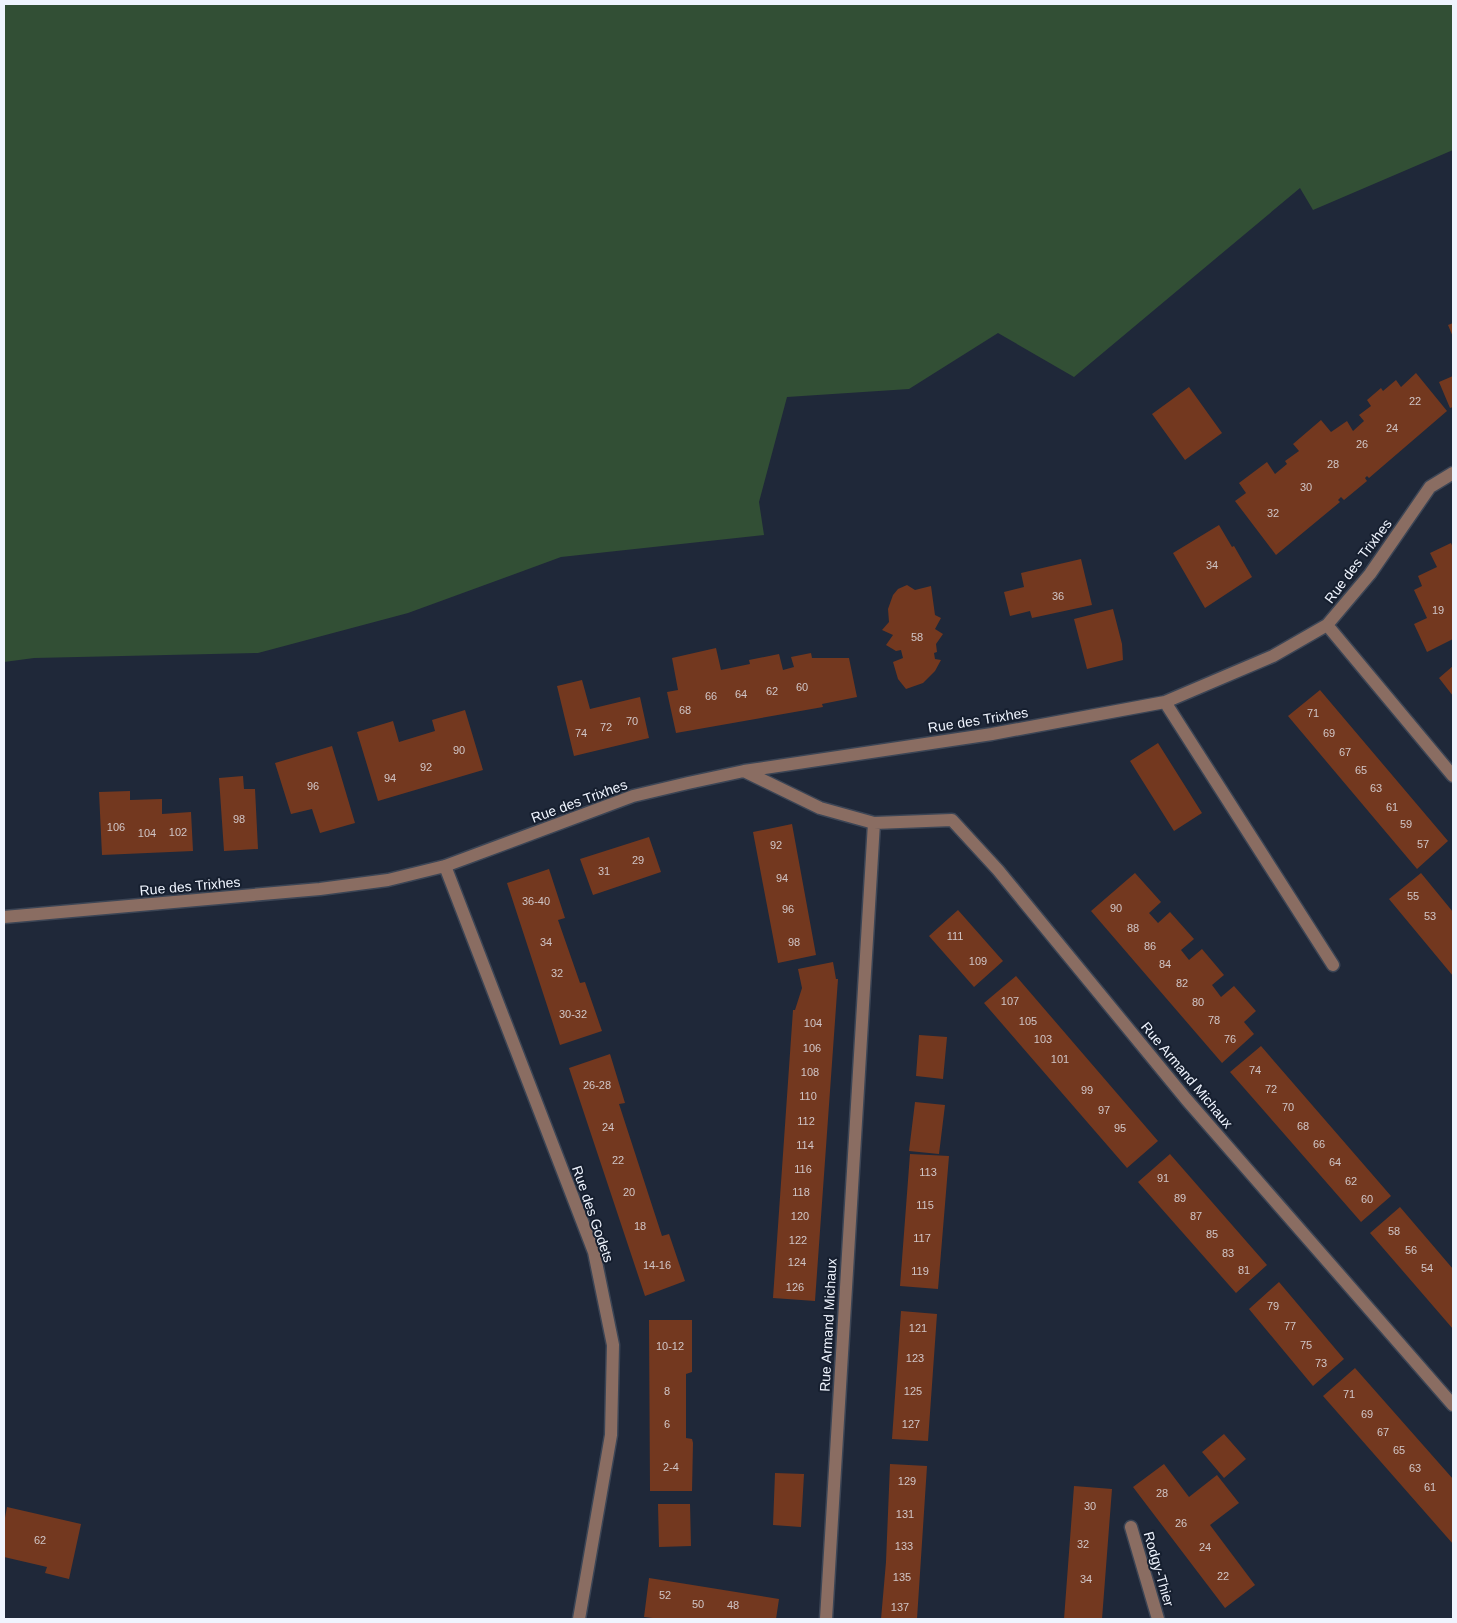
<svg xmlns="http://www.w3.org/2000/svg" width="1457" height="1623" font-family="Arial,sans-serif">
	<rect width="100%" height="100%" fill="#1f2839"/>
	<path fill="#324f35" d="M4 4H1453V150L1313 210 1300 188 1074 377 998 333 909 389 787 397 759 502 764 535 561 557 408 613 258 653 34 658 4 662Z"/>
	<path fill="#73381f" d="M1453 323V337L1448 325Z
		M1416 373 1447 411 1369 478 1367 476 1365 478 1367 481 1344 500 1341 497 1338 500 1340 502 1276 555 1235 501 1246 493 1239 483 1267 462 1275 474 1287 464 1285 461 1299 451 1293 444 1321 420 1331 432 1347 421 1353 431 1364 421 1359 415 1371 406 1367 400 1381 388 1383 391 1396 380 1401 387Z
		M1453 376V407L1450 408 1439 382Z
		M1189 387 1222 433 1185 460 1152 414Z
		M1219 525 1232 547 1234 546 1252 577 1205 608 1173 553Z
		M1451 543 1453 548V639L1427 652 1414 624 1427 618 1414 590 1422 586 1418 576 1437 567 1430 553Z
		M1081 559 1092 605 1032 618 1030 611 1010 616 1004 592 1024 587 1021 573Z
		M907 585 915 590 931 586 935 615 941 618 935 629 943 634 936 644 937 652 934 653 935 659 941 660 935 671 923 683 906 689 898 679 893 662 903 658 901 650 896 651 886 645 893 635 882 630 889 622 888 609 893 595 898 589Z
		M1113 609 1122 644 1123 660 1087 669 1074 619Z
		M716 648 721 670 750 664 749 660 779 654 783 670 794 667 791 657 811 653 812 658H849L857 697 822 704 823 707 676 733 667 692 678 690 672 658Z
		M1453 666V696L1439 678Z
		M582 680 590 709 640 697 649 738 574 756 557 686Z
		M1320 690 1448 841 1417 869 1288 716Z
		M465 710 483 770 378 801 357 732 393 721 399 742 435 731 432 720Z
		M1158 743 1202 813 1174 831 1130 761Z
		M332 746 355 823 320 833 312 809 291 814 275 763Z
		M243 776 244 789H255L258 849 224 851 219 778Z
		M130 791V800L162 799V814L191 812 193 851 102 855 99 792Z
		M792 824 816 955 778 963 753 832Z
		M649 837 661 872 593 895 580 859Z
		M549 869 565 918 558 920 580 983 585 982 602 1031 560 1045 507 883Z
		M1135 873 1161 902 1149 913 1158 923 1170 912 1194 939 1181 950 1189 960 1202 949 1224 975 1212 985 1221 997 1234 986 1256 1011 1244 1022 1254 1034 1222 1063 1091 911Z
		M1421 873 1453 912V976L1389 899Z
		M958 910 1003 961 974 987 929 936Z
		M833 962 836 979H838L815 1301 773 1298 793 1010H795L802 988 798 969Z
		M1016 976 1158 1141 1127 1168 984 1003Z
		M919 1035 947 1037 943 1079 916 1076Z
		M1261 1046 1391 1196 1361 1222 1230 1072Z
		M610 1054 625 1103 619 1104 662 1236 669 1234 685 1281 645 1296 569 1068Z
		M915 1102 945 1105 939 1154 909 1151Z
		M910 1154 949 1156 938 1289 900 1286Z
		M1170 1154 1267 1265 1236 1293 1138 1182Z
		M1400 1207 1453 1269V1329L1370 1233Z
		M1279 1282 1344 1359 1313 1386 1249 1309Z
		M901 1311 937 1314 928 1441 892 1439Z
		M649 1320H692V1372L686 1374V1438L692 1439 693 1443 692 1491H650Z
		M1355 1368 1453 1479V1544L1323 1396Z
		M1224 1434 1246 1459 1224 1478 1202 1452Z
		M890 1464 927 1466 917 1619H881L886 1562Z
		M1164 1464 1189 1497 1217 1475 1239 1503 1210 1525 1255 1585 1225 1608 1133 1487Z
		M775 1473 804 1474 801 1527 773 1525Z
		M1074 1486 1112 1489 1102 1619H1064Z
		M658 1504H690L691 1546 659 1547Z
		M7 1507 81 1524 69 1579 45 1573 47 1567 4 1557V1523Z
		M649 1578 779 1599 776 1619H661L644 1617Z"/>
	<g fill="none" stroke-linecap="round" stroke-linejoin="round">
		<defs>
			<path id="minor" d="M1327 625 1453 776
				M1165 702 1333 965
				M744 771 820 808 874 823
				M445 866 594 1252 613 1345 611 1435 579 1619
				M4 917 320 889 388 880 445 866 633 796 688 783 744 771 992 734 1165 702 1273 656 1327 625 1370 574 1430 487 1453 473
				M1131 1527 1158 1619
				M826 1619 874 823 952 820 998 870 1186 1099 1453 1405"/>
		</defs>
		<use href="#minor" stroke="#3c4555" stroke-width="15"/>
		<use href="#minor" stroke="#8a6d62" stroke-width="12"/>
	</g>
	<g text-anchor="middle" stroke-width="4" stroke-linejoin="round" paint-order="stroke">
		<g font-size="11" fill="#d0c5c6">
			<text x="1415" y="405">22</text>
			<text x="1392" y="432">24</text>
			<text x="1362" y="448">26</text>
			<text x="1333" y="468">28</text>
			<text x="1306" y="491">30</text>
			<text x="1273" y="517">32</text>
			<text x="1212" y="569">34</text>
			<text x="1058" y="600">36</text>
			<text x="1438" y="614">19</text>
			<text x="917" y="641">58</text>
			<text x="802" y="691">60</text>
			<text x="772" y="695">62</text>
			<text x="741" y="698">64</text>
			<text x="711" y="700">66</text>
			<text x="685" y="714">68</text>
			<text x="1313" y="717">71</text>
			<text x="632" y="725">70</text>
			<text x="606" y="731">72</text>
			<text x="581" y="737">74</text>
			<text x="1329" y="737">69</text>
			<text x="459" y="754">90</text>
			<text x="1345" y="756">67</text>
			<text x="426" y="771">92</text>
			<text x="1361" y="774">65</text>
			<text x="390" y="782">94</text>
			<text x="313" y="790">96</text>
			<text x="1376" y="792">63</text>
			<text x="1392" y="811">61</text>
			<text x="239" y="823">98</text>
			<text x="1406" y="828">59</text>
			<text x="116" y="831">106</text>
			<text x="178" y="836">102</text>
			<text x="147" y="837">104</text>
			<text x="1423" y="848">57</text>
			<text x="776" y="849">92</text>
			<text x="638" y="864">29</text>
			<text x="604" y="875">31</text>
			<text x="782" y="882">94</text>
			<text x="1413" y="900">55</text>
			<text x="536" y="905">36-40</text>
			<text x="1116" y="912">90</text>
			<text x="788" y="913">96</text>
			<text x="1430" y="920">53</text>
			<text x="1133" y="932">88</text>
			<text x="955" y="940">111</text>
			<text x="546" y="946">34</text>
			<text x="794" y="946">98</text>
			<text x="1150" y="950">86</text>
			<text x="978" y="965">109</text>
			<text x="1165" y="968">84</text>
			<text x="557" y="977">32</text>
			<text x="1182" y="987">82</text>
			<text x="1010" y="1005">107</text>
			<text x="1198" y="1006">80</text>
			<text x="573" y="1018">30-32</text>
			<text x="1214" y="1024">78</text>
			<text x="1028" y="1025">105</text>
			<text x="813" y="1027">104</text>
			<text x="1043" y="1043">103</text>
			<text x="1230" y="1043">76</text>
			<text x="812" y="1052">106</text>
			<text x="1060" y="1063">101</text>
			<text x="1255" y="1074">74</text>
			<text x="810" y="1076">108</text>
			<text x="597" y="1089">26-28</text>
			<text x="1271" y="1093">72</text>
			<text x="1087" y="1094">99</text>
			<text x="808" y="1100">110</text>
			<text x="1288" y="1111">70</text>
			<text x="1104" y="1114">97</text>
			<text x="806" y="1125">112</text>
			<text x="1303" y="1130">68</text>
			<text x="608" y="1131">24</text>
			<text x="1120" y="1132">95</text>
			<text x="1319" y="1148">66</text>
			<text x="805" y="1149">114</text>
			<text x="618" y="1164">22</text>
			<text x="1335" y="1166">64</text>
			<text x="803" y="1173">116</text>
			<text x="928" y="1176">113</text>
			<text x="1163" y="1182">91</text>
			<text x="1351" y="1185">62</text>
			<text x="629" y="1196">20</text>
			<text x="801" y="1196">118</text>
			<text x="1180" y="1202">89</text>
			<text x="1367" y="1203">60</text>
			<text x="925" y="1209">115</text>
			<text x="800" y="1220">120</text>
			<text x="1196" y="1220">87</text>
			<text x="640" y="1230">18</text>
			<text x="1394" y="1235">58</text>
			<text x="1212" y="1238">85</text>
			<text x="922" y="1242">117</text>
			<text x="798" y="1244">122</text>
			<text x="1411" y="1254">56</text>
			<text x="1228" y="1257">83</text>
			<text x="797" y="1266">124</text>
			<text x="657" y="1269">14-16</text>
			<text x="1427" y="1272">54</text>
			<text x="1244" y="1274">81</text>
			<text x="920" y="1275">119</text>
			<text x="795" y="1291">126</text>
			<text x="1273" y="1310">79</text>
			<text x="1290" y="1330">77</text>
			<text x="918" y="1332">121</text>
			<text x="1306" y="1349">75</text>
			<text x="670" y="1350">10-12</text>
			<text x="915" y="1362">123</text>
			<text x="1321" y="1367">73</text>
			<text x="667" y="1395">8</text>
			<text x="913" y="1395">125</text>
			<text x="1349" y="1398">71</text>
			<text x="1367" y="1418">69</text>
			<text x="667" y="1428">6</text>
			<text x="911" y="1428">127</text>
			<text x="1383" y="1436">67</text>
			<text x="1399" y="1454">65</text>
			<text x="671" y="1471">2-4</text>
			<text x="1415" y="1472">63</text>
			<text x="907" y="1485">129</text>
			<text x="1430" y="1491">61</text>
			<text x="1162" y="1497">28</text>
			<text x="1090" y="1510">30</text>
			<text x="905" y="1518">131</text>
			<text x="1181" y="1527">26</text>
			<text x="40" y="1544">62</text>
			<text x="1083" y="1548">32</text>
			<text x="904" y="1550">133</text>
			<text x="1205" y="1551">24</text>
			<text x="1223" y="1580">22</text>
			<text x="902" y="1581">135</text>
			<text x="1086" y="1583">34</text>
			<text x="665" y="1599">52</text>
			<text x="698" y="1608">50</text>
			<text x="733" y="1609">48</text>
			<text x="900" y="1611">137</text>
		</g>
		<g font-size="14" fill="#eff4fe" stroke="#161f2f">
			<text transform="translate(1358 561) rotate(-53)" y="5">Rue des Trixhes</text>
			<text transform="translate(978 720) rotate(-9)" y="5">Rue des Trixhes</text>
			<text transform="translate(579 801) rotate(-20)" y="5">Rue des Trixhes</text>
			<text transform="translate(190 886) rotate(-5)" y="5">Rue des Trixhes</text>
			<text transform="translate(1187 1075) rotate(50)" y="5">Rue Armand Michaux</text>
			<text transform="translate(593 1214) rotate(71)" y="5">Rue des Godets</text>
			<text transform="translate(828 1325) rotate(-87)" y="5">Rue Armand Michaux</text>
			<text transform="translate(1159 1569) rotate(74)" y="5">Rodgy-Thier</text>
		</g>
	</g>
	<rect width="1457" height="1623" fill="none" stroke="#eff4fe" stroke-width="10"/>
</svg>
